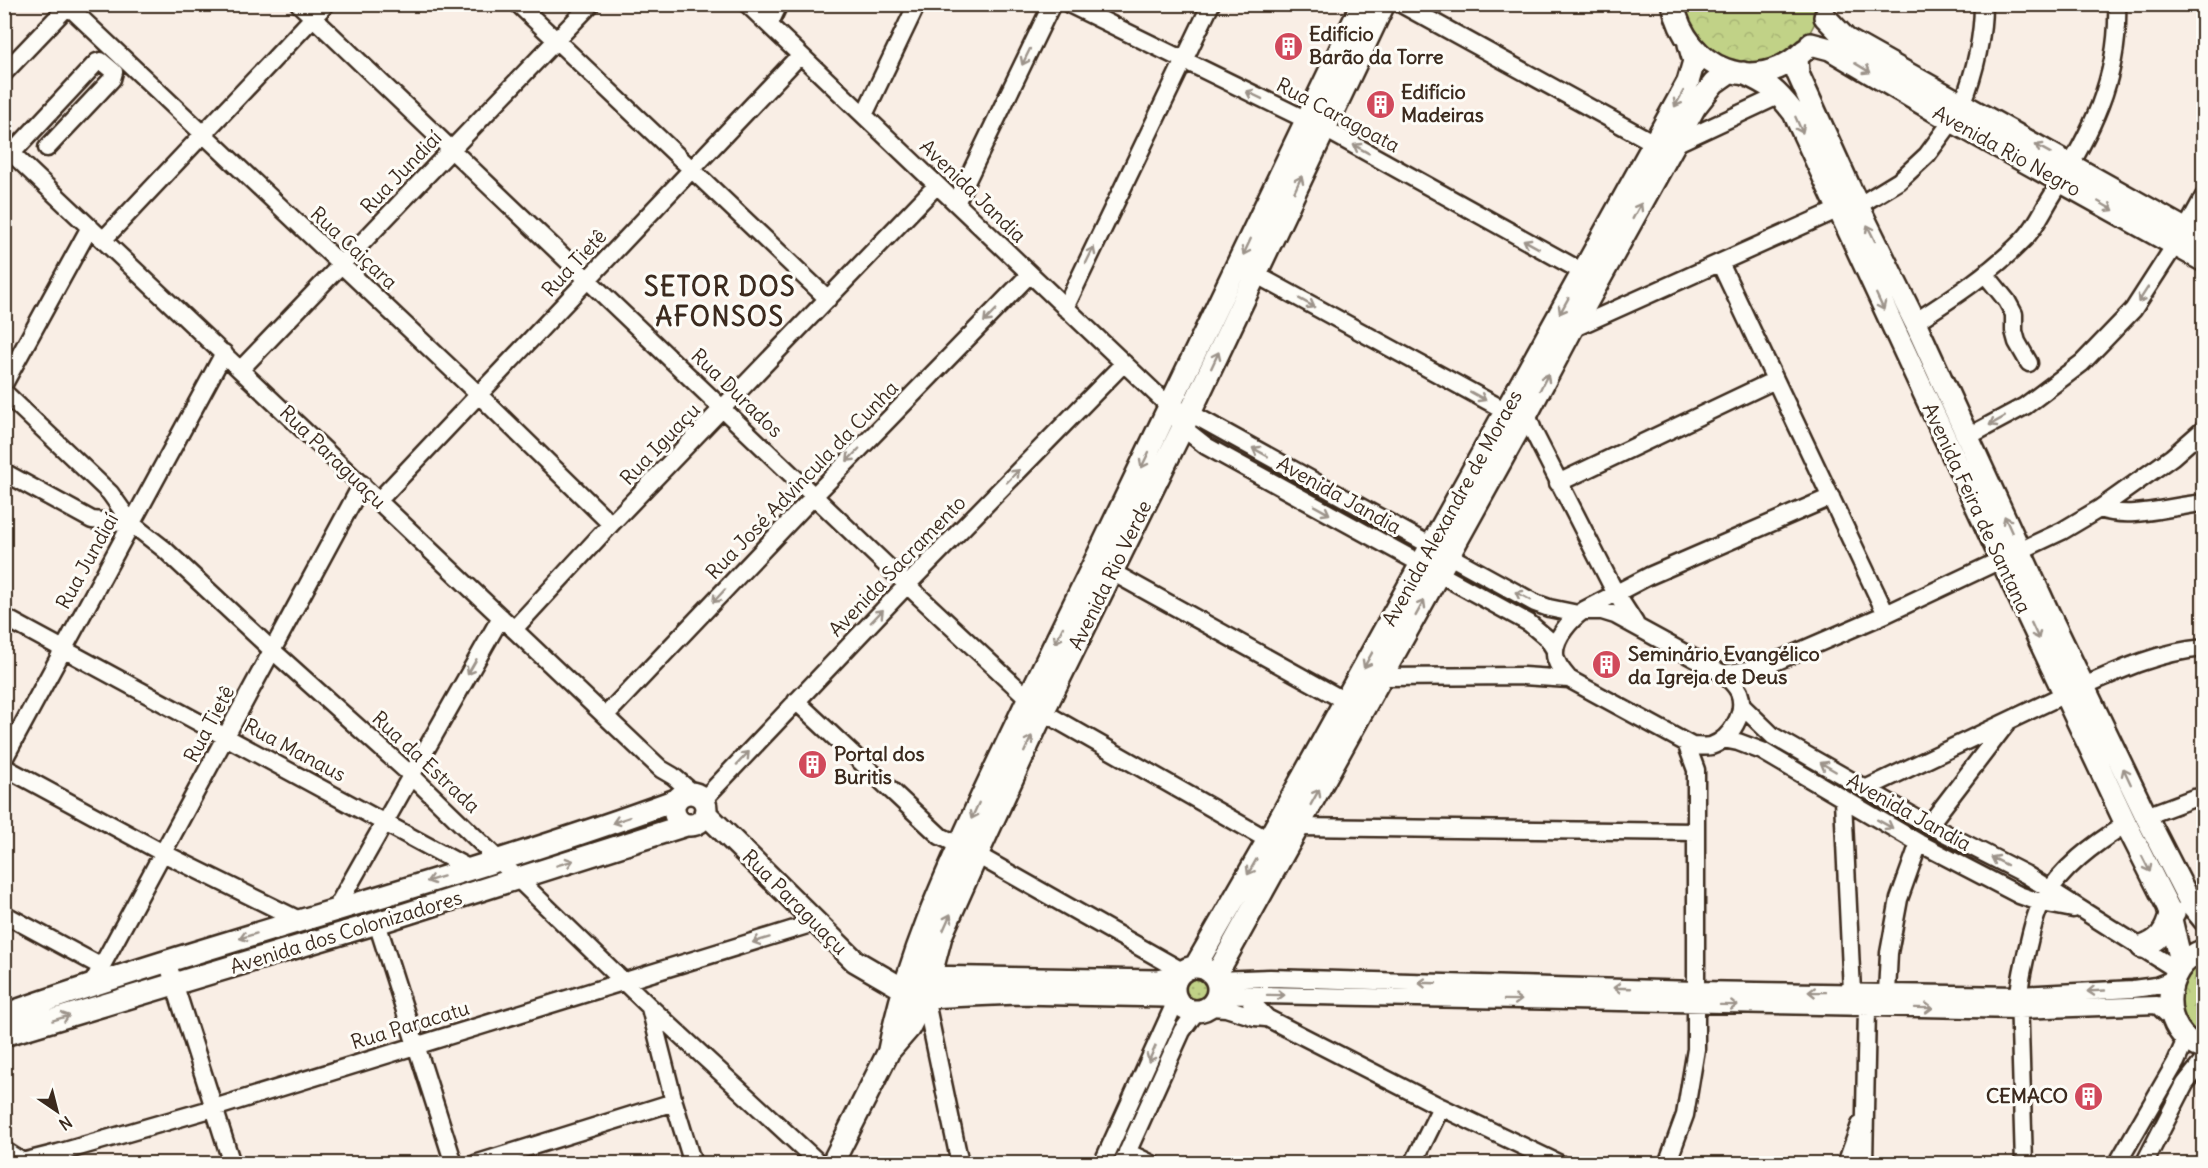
<svg xmlns="http://www.w3.org/2000/svg" width="2208" height="1168" font-family="Delius,sans-serif">
	<defs>
		<pattern id="grass-dots" width="8" height="8" patternUnits="userSpaceOnUse" patternTransform="scale(1.5)"><rect width="8" height="8" fill="#c1d287"/><path d="M2 2h.1M6 6h.1" fill="none" stroke="#a7b474" stroke-width="1.8" stroke-linecap="round"/></pattern>
		<pattern id="forest-crowns" width="20" height="18" patternUnits="userSpaceOnUse" patternTransform="scale(1.5)"><rect width="20" height="18" fill="#c1d287"/><path d="M2 6a3 3 0 1 1 6 0M12 15a3 3 0 1 1 6 0" fill="none" stroke="#a7b474"/></pattern>
	</defs>
	<rect width="100%" height="100%" fill="#f9eee5"/>
	<filter id="ink" filterUnits="userSpaceOnUse"><feTurbulence type="fractalNoise" baseFrequency=".0167" numOctaves="2"/><feDisplacementMap in="SourceGraphic" scale="12" xChannelSelector="R" yChannelSelector="G"/><feConvolveMatrix kernelMatrix="1 2 1 2 8 2 1 2 1" color-interpolation-filters="sRGB"/></filter>
	<g filter="url(#ink)">
		<path fill="url(#grass-dots)" stroke="#7e7e52" stroke-width="1.5" d="M1182 989a14 14 0 1 1 28 0a14 14 0 1 1-28 0Z"/>
		<path fill="url(#forest-crowns)" stroke="#7e7e52" stroke-width="1.5" d="M1678 5H1820L1819 15 1809 34 1792 52 1770 64 1745 67 1700 48Z
			M2203 960V1040C2199 1036 2192 1032 2189 1027 2172 1005 2180 974 2203 960Z"/>
		<g fill="none" stroke-linecap="round" stroke-linejoin="round">
			<defs>
				<path id="minor" d="M66 4 479 395 611 524
					M299 4 907 585 1043 712 1268 840
					M518 4 828 299
					M747 4 1171 408 1182 427 1206 446 1529 623 1548 639 1555 650
					M1069 4 1325 129 1583 272
					M1401 4 1654 143
					M769 25 779 4
					M4 73 70 4
					M1962 105C1975 72 1983 40 1983 4
					M864 115 917 4
					M1675 144 1780 95
					M4 146 661 769 673 776 693 793
					M12 153 97 62 101 61 114 72 112 79 47 148
					M956 203 1052 4
					M1858 206 1899 181 1927 155 1952 121
					M2186 229 2204 196
					M104 239 326 4
					M1720 263 1886 614
					M1255 274 1506 411
					M1986 275 2007 301 2014 314V331L2017 342 2029 363
					M1065 308 1211 4
					M1915 322C1954 297 1992 272 2024 239 2036 227 2043 210 2052 196 2090 135 2120 79 2117 4
					M1572 329 1837 210
					M241 369 591 4
					M4 384 90 227
					M4 392 110 493 132 524 164 549 272 650 411 775 650 1007 820 1164
					M1180 410 1190 413 1535 603 1549 608 1578 614
					M1527 414 1534 433 1615 592 1635 623
					M1969 436 2025 406 2082 363 2133 310 2175 245
					M4 472 92 520 132 524
					M1558 483 1775 380
					M379 500 800 55
					M2099 509C2132 520 2170 506 2204 503
					M1112 572 1345 701
					M1584 610 1649 576 1831 497
					M1583 611H1602L1615 615 1723 674C1729 679 1735 684 1739 692 1747 712 1731 739 1711 746 1705 747 1698 746 1692 746L1569 679C1563 672 1555 663 1555 654 1554 638 1571 619 1583 611Z
					M4 617 470 869
					M514 629 611 524 937 185
					M1723 674 1761 668 1886 614 2062 531 2099 509 2172 457 2204 429
					M1381 677 1523 676 1569 679
					M2084 686C2124 668 2160 652 2204 648
					M796 701 940 836 959 845
					M1742 706 1773 736 1929 825 2025 874 2177 970
					M605 716 814 496 1030 274
					M1723 739 1738 742 1762 751 1919 843 2019 895 2042 903 2073 909
					M4 759 224 353
					M4 767 163 853 299 920
					M1865 789 2065 694
					M703 800 907 585 1124 363
					M1843 800 1852 992
					M2146 816 2194 798 2204 797
					M1929 825 2007 723
					M1298 827 1696 832
					M977 855 1182 971
					M335 910 501 617
					M4 914 102 967
					M377 923 454 1164
					M167 961 232 1164
					M1216 980 1270 978 1696 990 2019 995 2133 989 2156 986 2174 979
					M92 984 362 484
					M1887 993 1889 953 1899 899 1919 843
					M1218 994 2019 1010 2157 1005 2171 1018
					M1250 994 1251 1002 1267 1018 1441 1107 1560 1164
					M925 997 960 1164
					M1210 1007 1226 1008 1255 1017 1266 1018
					M650 1008 674 1102 693 1164
					M4 1150 26 1164
					M1127 1152 1152 1164
					M14 1164 58 1153 214 1108 817 922
					M475 1164 674 1102
					M1102 1164 1176 1001
					M1122 1164 1182 1031 1196 1012
					M1413 1164 1441 1107
					M1667 1164 1685 1115 1696 1049V770L1686 743
					M1846 1164 1860 1125
					M1864 1164 1867 1007
					M2024 1164 2019 995C2020 979 2024 965 2027 950 2031 934 2034 916 2042 902 2061 868 2094 844 2126 824
					M2117 1164 2176 1062 2186 1039
					M2144 1164 2185 1084 2204 1060"/>
				<path id="major" d="M1673 4C1686 69 1755 98 1805 50
					M1825 17 1846 39 2204 240
					M1811 44 1830 49 1952 121 2204 261
					M1797 58 1798 74 1858 206 1915 322 2047 610 2146 816 2191 904 2204 920
					M1743 73C1770 85 1776 90 1794 113L2002 561 2126 824 2168 907 2182 965
					M674 809a16 16 0 1 1 32 0a16 16 0 1 1-32 0Z
					M705 813 855 961 905 990 925 997 1017 993 1165 996 1175 999
					M2142 947C2159 941 2166 932 2170 915L2174 913
					M2204 950C2159 966 2158 1034 2204 1049
					M1174 989a22 22 0 1 1 44 0a22 22 0 1 1-44 0Z
					M1195 967 1268 840 1688 82 1694 61 1689 44
					M919 977 1158 981 1177 977
					M1215 977 1527 414 1572 329 1695 107 1714 83 1731 71
					M4 1015C226 937 455 881 676 800
					M4 1035 377 923 686 825
					M889 1050C906 961 944 878 982 796 1015 726 1048 657 1082 588 1177 394 1270 199 1362 4
					M832 1164 889 1051 909 1028 925 997 941 936 977 855 1043 712 1190 413 1384 4"/>
			</defs>
			<use href="#minor" stroke="#3b2a1e" stroke-width="21"/>
			<use href="#major" stroke="#3b2a1e" stroke-width="26"/>
			<use href="#minor" stroke="#fdfcf7" stroke-width="16"/>
			<use href="#major" stroke="#fdfcf7" stroke-width="21"/>
		</g>
		<defs><path id="oneway-shaft" d="M-6 0H5M1.5-3L5.5 0L1.5 3" fill="none" stroke-width="1.6" stroke-linecap="round" stroke-linejoin="round" transform="scale(1.5)"/></defs>
		<g stroke="#9c938a">
			<use href="#oneway-shaft" transform="translate(1026 57) rotate(116)"/>
			<use href="#oneway-shaft" transform="translate(1863 68) rotate(31)"/>
			<use href="#oneway-shaft" transform="translate(1254 95) rotate(-154)"/>
			<use href="#oneway-shaft" transform="translate(1679 99) rotate(119)"/>
			<use href="#oneway-shaft" transform="translate(1799 125) rotate(66)"/>
			<use href="#oneway-shaft" transform="translate(1361 149) rotate(-151)"/>
			<use href="#oneway-shaft" transform="translate(2043 149) rotate(-151)"/>
			<use href="#oneway-shaft" transform="translate(1298 184) rotate(-65)"/>
			<use href="#oneway-shaft" transform="translate(2106 206) rotate(30)"/>
			<use href="#oneway-shaft" transform="translate(1637 211) rotate(-61)"/>
			<use href="#oneway-shaft" transform="translate(1871 233) rotate(-116)"/>
			<use href="#oneway-shaft" transform="translate(1531 244) rotate(-151)"/>
			<use href="#oneway-shaft" transform="translate(1247 247) rotate(115)"/>
			<use href="#oneway-shaft" transform="translate(1090 255) rotate(-64)"/>
			<use href="#oneway-shaft" transform="translate(2143 295) rotate(123)"/>
			<use href="#oneway-shaft" transform="translate(1880 302) rotate(65)"/>
			<use href="#oneway-shaft" transform="translate(1307 303) rotate(29)"/>
			<use href="#oneway-shaft" transform="translate(1564 306) rotate(119)"/>
			<use href="#oneway-shaft" transform="translate(990 316) rotate(134)"/>
			<use href="#oneway-shaft" transform="translate(1215 360) rotate(-65)"/>
			<use href="#oneway-shaft" transform="translate(1544 382) rotate(-63)"/>
			<use href="#oneway-shaft" transform="translate(1478 396) rotate(29)"/>
			<use href="#oneway-shaft" transform="translate(1997 421) rotate(151)"/>
			<use href="#oneway-shaft" transform="translate(1260 452) rotate(-151)"/>
			<use href="#oneway-shaft" transform="translate(853 455) rotate(134)"/>
			<use href="#oneway-shaft" transform="translate(1145 460) rotate(116)"/>
			<use href="#oneway-shaft" transform="translate(1013 476) rotate(-46)"/>
			<use href="#oneway-shaft" transform="translate(1322 510) rotate(29)"/>
			<use href="#oneway-shaft" transform="translate(2008 524) rotate(-114)"/>
			<use href="#oneway-shaft" transform="translate(719 596) rotate(133)"/>
			<use href="#oneway-shaft" transform="translate(1523 596) rotate(-152)"/>
			<use href="#oneway-shaft" transform="translate(1420 608) rotate(-61)"/>
			<use href="#oneway-shaft" transform="translate(877 616) rotate(-46)"/>
			<use href="#oneway-shaft" transform="translate(2035 631) rotate(65)"/>
			<use href="#oneway-shaft" transform="translate(1059 635) rotate(116)"/>
			<use href="#oneway-shaft" transform="translate(1368 660) rotate(119)"/>
			<use href="#oneway-shaft" transform="translate(472 667) rotate(120)"/>
			<use href="#oneway-shaft" transform="translate(1028 744) rotate(-65)"/>
			<use href="#oneway-shaft" transform="translate(743 758) rotate(-47)"/>
			<use href="#oneway-shaft" transform="translate(1828 767) rotate(-150)"/>
			<use href="#oneway-shaft" transform="translate(2127 776) rotate(-115)"/>
			<use href="#oneway-shaft" transform="translate(1315 797) rotate(-61)"/>
			<use href="#oneway-shaft" transform="translate(975 811) rotate(115)"/>
			<use href="#oneway-shaft" transform="translate(621 820) rotate(162)"/>
			<use href="#oneway-shaft" transform="translate(1885 824) rotate(29)"/>
			<use href="#oneway-shaft" transform="translate(1999 861) rotate(-153)"/>
			<use href="#oneway-shaft" transform="translate(565 863) rotate(-17)"/>
			<use href="#oneway-shaft" transform="translate(2146 864) rotate(63)"/>
			<use href="#oneway-shaft" transform="translate(1252 867) rotate(120)"/>
			<use href="#oneway-shaft" transform="translate(435 879) rotate(163)"/>
			<use href="#oneway-shaft" transform="translate(947 922) rotate(-66)"/>
			<use href="#oneway-shaft" transform="translate(248 936) rotate(163)"/>
			<use href="#oneway-shaft" transform="translate(761 940) rotate(163)"/>
			<use href="#oneway-shaft" transform="translate(1427 983) rotate(-178)"/>
			<use href="#oneway-shaft" transform="translate(1622 988) rotate(-178)"/>
			<use href="#oneway-shaft" transform="translate(2096 991) rotate(177)"/>
			<use href="#oneway-shaft" transform="translate(1817 992) rotate(-179)"/>
			<use href="#oneway-shaft" transform="translate(1276 995) rotate(1)"/>
			<use href="#oneway-shaft" transform="translate(1513 1000) rotate(1)"/>
			<use href="#oneway-shaft" transform="translate(1729 1005) rotate(1)"/>
			<use href="#oneway-shaft" transform="translate(1924 1008) rotate(1)"/>
			<use href="#oneway-shaft" transform="translate(61 1018) rotate(-17)"/>
			<use href="#oneway-shaft" transform="translate(1152 1054) rotate(114)"/>
		</g>
	</g>
	<defs>
		<symbol id="building-disc" viewBox="-11 -11 22 22"><circle r="9.5" fill="#d1495b" stroke="#fdfcf7"/><path d="M-4-6H4V6H1V3H-1V6H-4ZM-2.5-4.3h1.7v1.8h-1.7ZM.8-4.3h1.7v1.8H.8ZM-2.5-1h1.7V.8h-1.7ZM.8-1h1.7V.8H.8Z" fill="#fff"/></symbol>
	</defs>
	<g fill-rule="evenodd">
		<use href="#building-disc" x="1272" y="30" width="33" height="33"/>
		<use href="#building-disc" x="1364" y="88" width="33" height="33"/>
		<use href="#building-disc" x="1590" y="648" width="33" height="33"/>
		<use href="#building-disc" x="796" y="748" width="33" height="33"/>
		<use href="#building-disc" x="2072" y="1080" width="33" height="33"/>
	</g>
	<g text-anchor="middle" stroke-width="6" stroke-linejoin="round" paint-order="stroke">
		<g font-size="20" font-weight="bold" fill="#3b2a1e" stroke="#fdfcf7" text-anchor="start">
			<text x="1309" y="41">Edifício<tspan x="1309" dy="23">Barão da Torre</tspan></text>
			<text x="1401" y="99">Edifício<tspan x="1401" dy="23">Madeiras</tspan></text>
			<text x="1628" y="661">Seminário Evangélico<tspan x="1628" dy="23">da Igreja de Deus</tspan></text>
			<text x="834" y="761">Portal dos<tspan x="834" dy="23">Buritis</tspan></text>
			<text x="2068" y="1103" text-anchor="end">CEMACO</text>
		</g>
		<g font-size="20" fill="#3b2a1e" stroke="#fdfcf7">
			<text transform="translate(1338 115) rotate(28)" y="7">Rua Caragoata</text>
			<text transform="translate(2007 151) rotate(29)" y="7">Avenida Rio Negro</text>
			<text transform="translate(401 172) rotate(-46)" y="7">Rua Jundiaí</text>
			<text transform="translate(973 191) rotate(44)" y="7">Avenida Jandia</text>
			<text transform="translate(354 248) rotate(43)" y="7">Rua Caiçara</text>
			<text transform="translate(574 263) rotate(-47)" y="7">Rua Tietê</text>
			<text transform="translate(737 393) rotate(44)" y="7">Rua Durados</text>
			<text transform="translate(660 444) rotate(-46)" y="7">Rua Iguaçu</text>
			<text transform="translate(333 457) rotate(44)" y="7">Rua Paraguaçu</text>
			<text transform="translate(802 480) rotate(-46)" y="7">Rua José Advincula da Cunha</text>
			<text transform="translate(1339 495) rotate(29)" y="7">Avenida Jandia</text>
			<text transform="translate(1452 508) rotate(-61)" y="7">Avenida Alexandre de Moraes</text>
			<text transform="translate(1977 508) rotate(65)" y="7">Avenida Feira de Santana</text>
			<text transform="translate(87 561) rotate(-61)" y="7">Rua Jundiaí</text>
			<text transform="translate(897 566) rotate(-46)" y="7">Avenida Sacramento</text>
			<text transform="translate(1110 575) rotate(-64)" y="7">Avenida Rio Verde</text>
			<text transform="translate(209 724) rotate(-62)" y="7">Rua Tietê</text>
			<text transform="translate(295 750) rotate(28)" y="7">Rua Manaus</text>
			<text transform="translate(426 762) rotate(43)" y="7">Rua da Estrada</text>
			<text transform="translate(1909 812) rotate(29)" y="7">Avenida Jandia</text>
			<text transform="translate(795 902) rotate(45)" y="7">Rua Paraguaçu</text>
			<text transform="translate(346 932) rotate(-17)" y="7">Avenida dos Colonizadores</text>
			<text transform="translate(410 1025) rotate(-17)" y="7">Rua Paracatu</text>
		</g>
		<g font-size="26" font-weight="bold" letter-spacing="1.5" fill="#3b2a1e" stroke="#fdfcf7">
			<text x="720" y="296">SETOR DOS<tspan x="720" dy="30">AFONSOS</tspan></text>
		</g>
	</g>
	<rect width="2208" height="1168" fill="none" stroke="#fdfcf7" stroke-width="24"/>
	<rect x="12" y="12" width="2184" height="1144" fill="none" stroke="#3b2a1e" stroke-width="2" filter="url(#ink)"/>
	<g transform="translate(57 1111) rotate(145)" stroke="#fdfcf7" stroke-width="4.5" paint-order="stroke">
	<path d="M0-4.5L10 22L0 15L-10 22Z" fill="#3b2a1e"/>
	<text y="-9" font-size="16" font-weight="bold" text-anchor="middle" fill="#3b2a1e">N</text>
	</g>
</svg>
